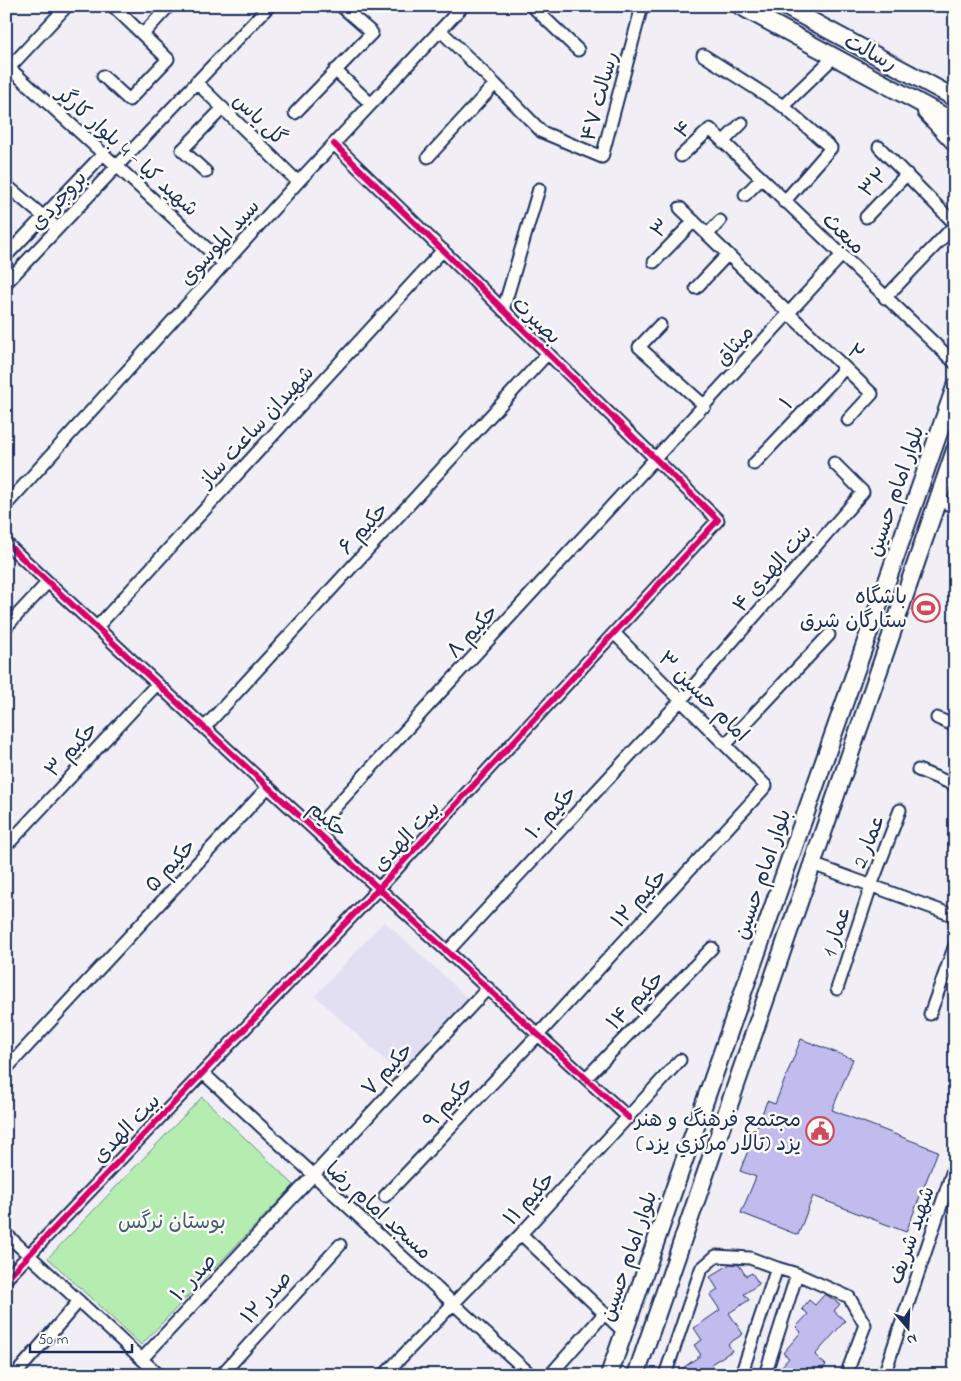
<svg xmlns="http://www.w3.org/2000/svg" width="961" height="1381" font-family="'Indie Flower','Playpen Sans Arabic',sans-serif">
	<rect width="100%" height="100%" fill="#f1eff5"/>
	<filter id="ink" filterUnits="userSpaceOnUse"><feTurbulence type="fractalNoise" baseFrequency=".02" numOctaves="2"/><feDisplacementMap in="SourceGraphic" scale="10" xChannelSelector="R" yChannelSelector="G"/><feConvolveMatrix kernelMatrix="1 2 1 2 8 2 1 2 1" color-interpolation-filters="sRGB"/></filter>
	<g filter="url(#ink)">
		<path fill="#e3dff3" d="M384 921 470 1000 400 1074 315 996Z"/>
		<path fill="#b5edb0" stroke="#688e87" d="M202 1097 294 1185 141 1345 48 1258Z"/>
		<path fill="#c2bbed" stroke="#1b2f5e" d="M801 1039 853 1059 832 1110 938 1151 906 1232 813 1196 798 1235 741 1213 756 1177 740 1171 767 1101 775 1104Z
			M730 1264 739 1265 746 1276 752 1273 759 1284 744 1294 749 1300 729 1313 743 1334 728 1344 732 1351 711 1364 718 1375H673L701 1355 694 1345 702 1340 694 1328 720 1310 710 1295 718 1290 710 1277Z
			M825 1294 840 1304 834 1311 845 1321 815 1355 826 1365 817 1375H774L789 1358 783 1353 801 1332 796 1327 808 1314 802 1309 809 1300 815 1305Z"/>
		<g fill="none" stroke-linecap="round" stroke-linejoin="round">
			<defs>
				<path id="street" d="M532 6 578 50
					M143 34 169 6
					M703 55 783 106 831 148 784 202
					M6 65 224 264
					M9 68 67 6
					M335 70 371 104
					M103 76 129 100 168 59 113 6
					M196 82 298 182
					M495 84 542 132 602 157 642 6
					M783 106 834 57
					M295 113 372 33 341 6
					M723 142 742 123
					M879 147 955 224
					M681 156 710 129 955 363
					M428 157 495 84 440 30
					M206 172 182 150 223 108
					M6 185 57 228
					M745 195 761 179
					M680 208 872 394 848 420
					M866 217 907 174
					M708 234 720 221
					M6 256 104 153
					M654 262 694 221
					M6 283 269 6
					M696 288 728 254
					M885 298 955 225
					M503 310 539 189
					M660 325 639 347 705 406
					M754 464 845 368
					M938 500 955 507
					M6 505 298 182 463 6
					M6 543 268 787 629 1118
					M6 627 48 582
					M97 627 443 250
					M937 718 955 726
					M205 727 548 353
					M726 744 829 635
					M918 770 955 785
					M315 829 841 256
					M11 841 157 684
					M812 864 955 916
					M448 951 682 699 863 492 834 463
					M837 989 871 886 900 810
					M930 1014 955 945
					M6 1069 268 787
					M203 1073 531 1375
					M586 1078 712 948
					M385 1196 539 1034 766 786 614 633
					M6 1234 159 1375
					M521 1234 624 1332
					M6 1279 379 888 718 520 334 144
					M142 1359 488 988
					M15 1375 79 1301
					M221 1375 340 1245
					M384 1375 521 1234 680 1060
					M550 1375 604 1314
					M665 1375 701 1269 716 1256 750 1258 777 1268
					M741 1375 777 1268 797 1274
					M765 1375 797 1274 849 1297 865 1325 846 1375
					M884 1375 955 1164"/>
				<path id="secondary" d="M740 6 955 122
					M784 6 955 98
					M926 112 955 143
					M609 1375 955 387
					M636 1375 955 450"/>
			</defs>
			<use href="#street" stroke="#1b2f5e" stroke-width="15"/>
			<use href="#secondary" stroke="#1b2f5e" stroke-width="20"/>
			<use href="#street" stroke="#fdfcf7" stroke-width="11"/>
			<use href="#secondary" stroke="#fdfcf7" stroke-width="16"/>
			<defs>
				<path id="cycleway" d="M6 543 268 787 629 1118
					M6 1279 379 888 718 520 334 144"/>
			</defs>
			<use href="#cycleway" stroke="#fdfcf7" stroke-width="9"/>
			<use href="#cycleway" stroke="#d6006c" stroke-width="6"/>
		</g>
	</g>
	<defs>
		<symbol id="stadium-ring" viewBox="-11 -11 22 22"><circle r="9.5" fill="#fdfcf7" stroke="#d1495b" stroke-width="1.5"/><path d="M0-5a6.5 5 0 1 0 0 10a6.5 5 0 1 0 0-10ZM-3.5-1.8h7v3.6h-7Z" fill="#d1495b"/></symbol>
		<symbol id="civic-ring" viewBox="-11 -11 22 22"><circle r="9.5" fill="#fdfcf7" stroke="#d1495b" stroke-width="1.5"/><path d="M-.6-6.5H3V-4.5H.6V-3L4-1V1h2V6H-6V1h2V-1L-.6-3ZM-1.2 2.5V6h2.4V2.5Z" fill="#d1495b"/></symbol>
	</defs>
	<g fill-rule="evenodd">
		<use href="#stadium-ring" x="910" y="592" width="32" height="32"/>
		<use href="#civic-ring" x="804" y="1115" width="32" height="32"/>
	</g>
	<g text-anchor="middle" stroke-width="5" stroke-linejoin="round" paint-order="stroke">
		<g font-size="21" fill="#1b2f5e" stroke="#fdfcf7">
			<text transform="translate(871 52) rotate(28)" y="7">رسالت</text>
			<text transform="translate(599 96) rotate(-75)" y="7">رسالت ۴۷</text>
			<text transform="translate(260 119) rotate(44)" y="7">گل یاس</text>
			<text transform="translate(683 129) rotate(-44)" y="7">۴</text>
			<text transform="translate(128 151) rotate(42)" y="7">شهید کیا - 4 بلوار کارگر</text>
			<text transform="translate(873 182) rotate(-46)" y="7">۳۲</text>
			<text transform="translate(58 200) rotate(-47)" y="7">بروجردی</text>
			<text transform="translate(660 228) rotate(-46)" y="7">۳</text>
			<text transform="translate(844 233) rotate(44)" y="7">مبعث</text>
			<text transform="translate(219 242) rotate(-48)" y="7">سید الموسوی</text>
			<text transform="translate(537 320) rotate(44)" y="7">بصیرت</text>
			<text transform="translate(734 345) rotate(-48)" y="7">میثاق</text>
			<text transform="translate(856 352) rotate(44)" y="7">۲</text>
			<text transform="translate(786 403) rotate(-47)" y="7">۱</text>
			<text transform="translate(256 426) rotate(-47)" y="7">شهیدان ساعت ساز</text>
			<text transform="translate(895 491) rotate(-71)" y="7">بلوار امام حسین</text>
			<text transform="translate(363 528) rotate(-47)" y="7">حکیم ۶</text>
			<text transform="translate(772 568) rotate(-49)" y="7">بنت الهدی ۴</text>
			<text transform="translate(472 631) rotate(-47)" y="7">حکیم ۸</text>
			<text transform="translate(704 696) rotate(45)" y="7">امام حسین ۳</text>
			<text transform="translate(71 749) rotate(-47)" y="7">حکیم ۳</text>
			<text transform="translate(551 812) rotate(-47)" y="7">حکیم ۱۰</text>
			<text transform="translate(328 819) rotate(42)" y="7">حکیم</text>
			<text transform="translate(406 836) rotate(-47)" y="7">بیت الهدی</text>
			<text transform="translate(868 841) rotate(-69)" y="7">عمار 2</text>
			<text transform="translate(170 865) rotate(-47)" y="7">حکیم ۵</text>
			<text transform="translate(762 874) rotate(-71)" y="7">بلوار امام حسین</text>
			<text transform="translate(639 898) rotate(-47)" y="7">حکیم ۱۲</text>
			<text transform="translate(836 931) rotate(-72)" y="7">عمار 1</text>
			<text transform="translate(635 1000) rotate(-46)" y="7">حکیم ۱۴</text>
			<text transform="translate(387 1069) rotate(-47)" y="7">حکیم ۷</text>
			<text transform="translate(448 1102) rotate(-47)" y="7">حکیم ۹</text>
			<text transform="translate(126 1128) rotate(-46)" y="7">بیت الهدی</text>
			<text transform="translate(529 1198) rotate(-47)" y="7">حکیم ۱۱</text>
			<text transform="translate(379 1210) rotate(42)" y="7">مسجد امام رضا</text>
			<text transform="translate(911 1235) rotate(-71)" y="7">شهید شریف</text>
			<text transform="translate(628 1256) rotate(-71)" y="7">بلوار امام حسین</text>
			<text transform="translate(193 1277) rotate(-47)" y="7">صدر ۱۰</text>
			<text transform="translate(266 1297) rotate(-47)" y="7">صدر ۱۲</text>
		</g>
		<g font-size="21" fill="#1b2f5e" stroke="#fdfcf7" text-anchor="end">
			<text x="907" y="603">باشگاه<tspan x="907" dy="24">ستارگان شرق</tspan></text>
			<text x="801" y="1126">مجتمع فرهنگ و هنر<tspan x="801" dy="24">یزد (تالار مركزي یزد)</tspan></text>
		</g>
		<g font-size="21" fill="#425e72" stroke="#fdfcf7">
			<text x="172" y="1228">بوستان نرگس</text>
		</g>
	</g>
	<rect width="961" height="1381" fill="none" stroke="#fdfcf7" stroke-width="25"/>
	<rect x="12" y="12" width="936" height="1356" fill="none" stroke="#1b2f5e" stroke-width="2" filter="url(#ink)"/>
	<g transform="translate(908 1328) rotate(161)" stroke="#fdfcf7" stroke-width="4" paint-order="stroke">
	<path d="M0-4L9 19L0 12L-9 19Z" fill="#1b2f5e"/>
	<text y="-8" font-size="14" font-weight="bold" text-anchor="middle" fill="#1b2f5e">N</text>
	</g>
	<path d="M30 1344v8h102v-8" fill="none" stroke="#1b2f5e" stroke-width="2.5"/>
	<text x="38" y="1344" font-size="15" fill="#1b2f5e" stroke="#fdfcf7" stroke-width="4" paint-order="stroke">50 m</text>
</svg>
